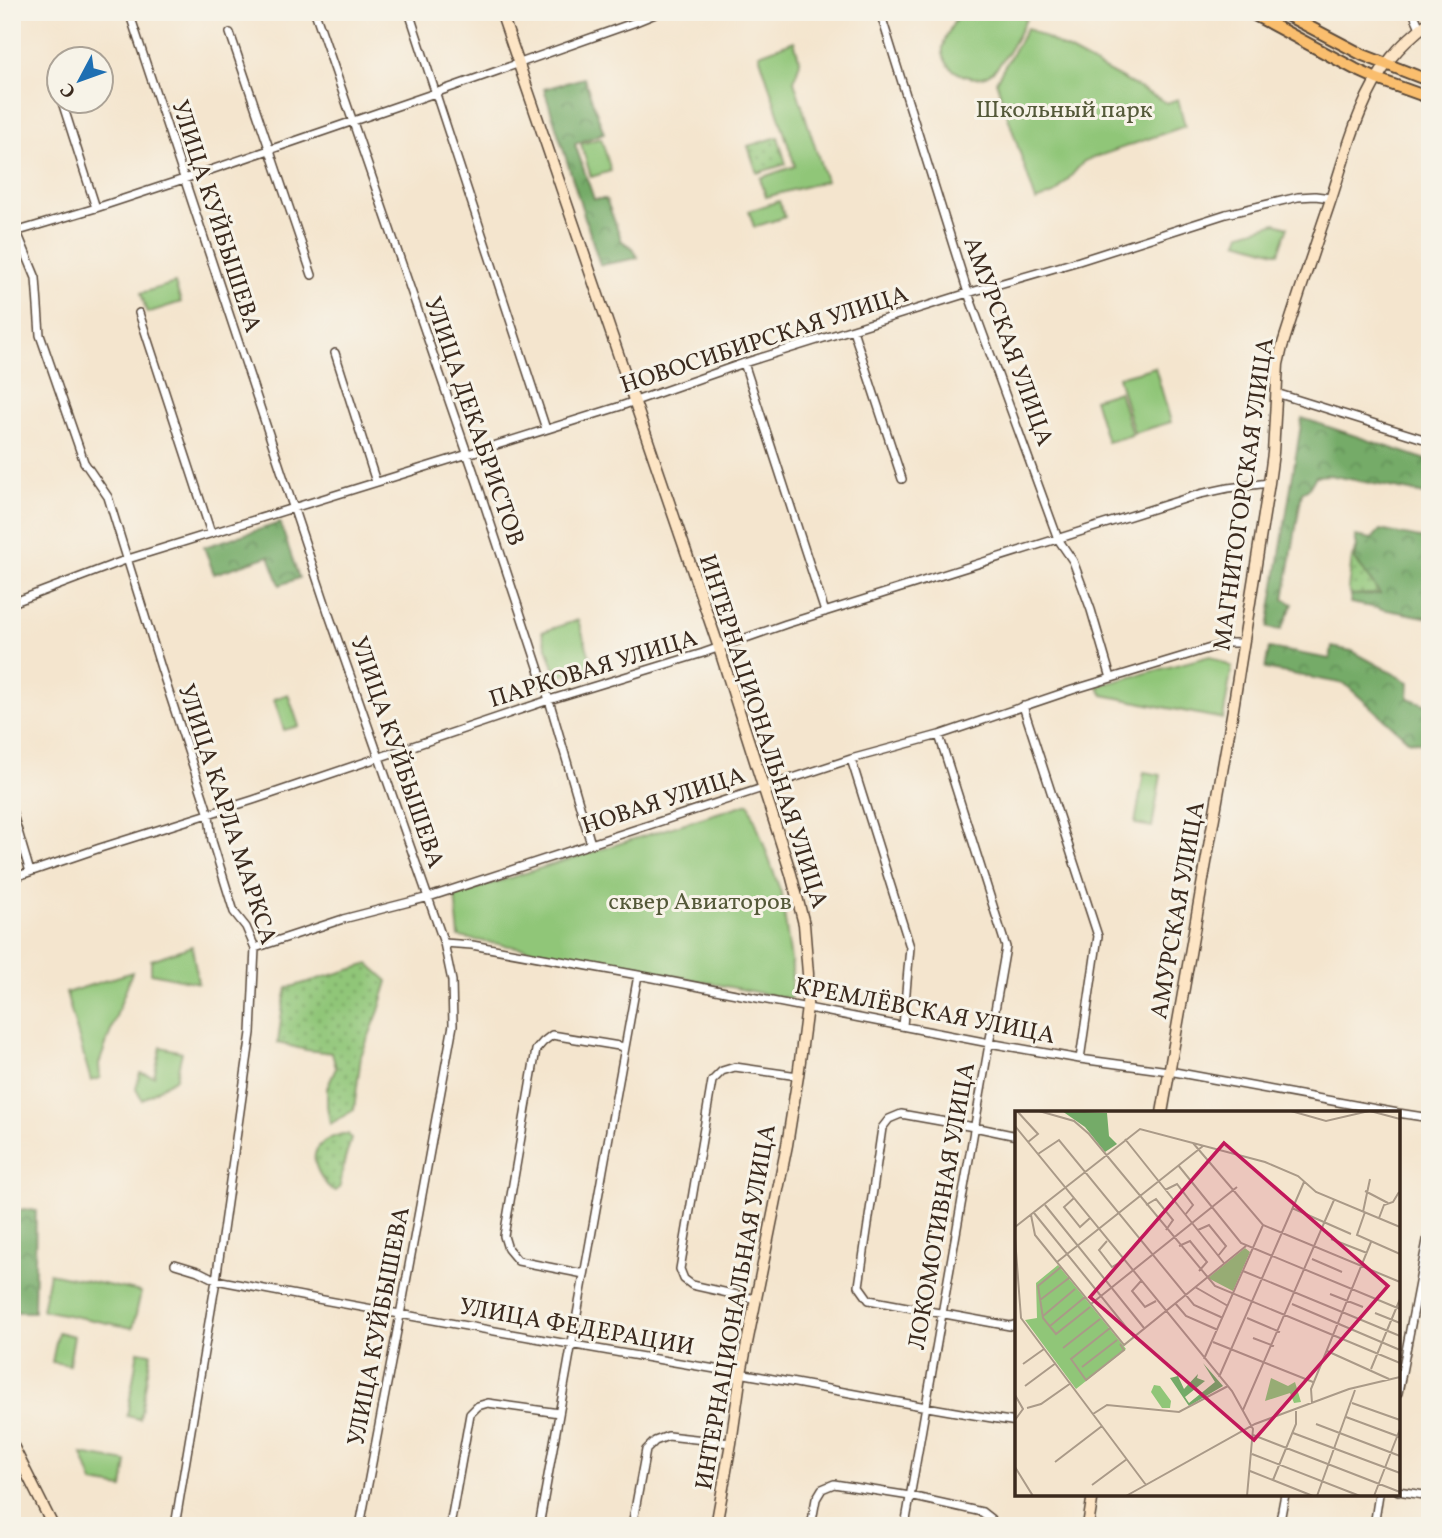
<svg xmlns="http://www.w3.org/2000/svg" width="1442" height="1538" font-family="Vollkorn,serif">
	<defs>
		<pattern id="grass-dots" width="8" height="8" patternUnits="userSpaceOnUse" patternTransform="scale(1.75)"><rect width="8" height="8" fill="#90c678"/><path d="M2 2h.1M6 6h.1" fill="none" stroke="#77a162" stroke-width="1.8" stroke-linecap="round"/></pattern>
		<pattern id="forest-crowns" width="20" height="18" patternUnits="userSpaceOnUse" patternTransform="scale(1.75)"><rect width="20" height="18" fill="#74ab68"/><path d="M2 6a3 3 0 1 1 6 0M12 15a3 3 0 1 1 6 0" fill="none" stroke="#608b55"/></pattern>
	</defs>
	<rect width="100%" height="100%" fill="#f7f3e8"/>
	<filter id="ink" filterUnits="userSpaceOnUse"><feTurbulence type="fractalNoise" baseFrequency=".0143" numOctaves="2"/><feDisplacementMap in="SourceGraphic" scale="14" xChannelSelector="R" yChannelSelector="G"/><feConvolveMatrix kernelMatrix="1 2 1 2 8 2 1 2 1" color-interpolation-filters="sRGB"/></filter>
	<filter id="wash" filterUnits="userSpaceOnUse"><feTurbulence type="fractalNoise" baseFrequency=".00686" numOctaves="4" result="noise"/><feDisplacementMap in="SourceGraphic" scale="28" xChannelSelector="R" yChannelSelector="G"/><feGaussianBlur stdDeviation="1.57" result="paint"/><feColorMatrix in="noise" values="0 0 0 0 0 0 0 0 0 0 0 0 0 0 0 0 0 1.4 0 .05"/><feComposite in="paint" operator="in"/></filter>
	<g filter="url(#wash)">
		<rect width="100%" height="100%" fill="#f4e5ce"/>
		<path fill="url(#grass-dots)" stroke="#66784b" stroke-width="2" d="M778 137 786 164 757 173 748 146Z
			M1357 547 1355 559 1380 594 1351 595 1348 589 1352 557Z
			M369 964 388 981 379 1011 361 1056 354 1110 330 1124 327 1106V1088L336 1068 332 1053 306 1050 278 1043 282 1011 287 988Z
			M342 1134H348L351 1139 344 1163 340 1187 336 1191 331 1190C309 1164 306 1144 342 1134Z"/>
		<path fill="url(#forest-crowns)" stroke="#586a43" stroke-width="2" d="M584 78 604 133 575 144 594 199H606L622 241 633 248 638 258 600 265 544 89Z
			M1302 418 1430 461V495L1329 475 1316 476 1309 488 1302 492 1284 599 1293 604 1281 630 1268 628Z
			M280 523 299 578 280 585 269 556 214 574 204 547Z
			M1380 530 1430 540V618L1350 603 1351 595 1380 594 1355 559 1357 547 1355 536 1372 539Z
			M1332 647 1352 651 1409 682 1408 698 1430 706V745L1408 740 1345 684 1265 669 1269 648 1330 659Z
			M24 1209 36 1211 34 1312H15L12 1306V1212Z"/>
		<path fill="#90c678" stroke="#66784b" stroke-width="2" d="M960 12H1030C1020 30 1007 60 991 73 973 86 940 70 943 47 945 35 954 23 960 12Z
			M1027 28 1167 103 1178 99 1185 126 1084 161 1056 193 1036 201 996 81Z
			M794 41 800 62 794 81 826 181 766 197 760 178 795 166 759 54Z
			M601 138 611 171 591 177 581 144Z
			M779 201 785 217 754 227 749 211Z
			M1276 223 1288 227 1279 253 1238 241 1241 233Z
			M175 283 181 302 147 313 141 293Z
			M1155 367 1171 422 1134 433 1118 377Z
			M1119 391 1132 435 1107 442 1094 399Z
			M578 620 593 666 557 677 542 632Z
			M1210 656 1232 667 1223 719 1103 695 1097 686Z
			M288 694 299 726 284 730 274 699Z
			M1144 772 1161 775 1152 827 1135 824Z
			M749 803 781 893 792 967 791 999 639 969 459 937 455 895Z
			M192 946 198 983 151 973V960Z
			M132 972 99 1064 100 1078 91 1081 66 993Z
			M161 1047 182 1052 176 1078 142 1100 136 1089 140 1073 154 1076Z
			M49 1273 141 1292 133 1328 42 1310Z
			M58 1332 74 1336 69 1365 52 1362Z
			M138 1351 151 1353 140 1419 127 1416Z
			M82 1454 127 1462 123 1488 93 1483Z"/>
	</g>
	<g filter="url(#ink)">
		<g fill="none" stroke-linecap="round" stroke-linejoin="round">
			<defs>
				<path id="street" d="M129 12 328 612 444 943 452 981 453 1025 400 1315 360 1526
					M315 12 475 476 549 700 591 844
					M409 12 546 429
					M880 12 968 293 1058 539 1073 561 1091 610 1111 678
					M1413 12 1420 28
					M230 33 312 275
					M56 84 60 95
					M62 102 96 208
					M12 220 36 278 40 335 84 462 108 497 161 668 209 815 212 841 234 912 246 927 255 948 251 1033 216 1280 175 1526
					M15 232 96 208 196 175 435 93 633 23 660 12
					M139 313 211 533
					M853 330 902 479
					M335 353 376 482
					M744 363 825 612
					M1276 393 1430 441
					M12 603 128 559 455 458 618 407 744 363 968 293 1079 261 1226 214 1298 197 1315 196 1331 198
					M1023 706 1098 936 1080 1059
					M851 759 910 947 903 1026
					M12 811 30 872
					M12 878 100 848 253 800 549 700 703 653 786 624 1200 494 1228 488 1269 483
					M444 943 472 945 638 975 989 1043 1080 1059 1169 1071 1398 1113
					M255 948 343 919 429 897 851 759 939 735 1072 690 1227 643H1243
					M1398 1113 1430 1118
					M1017 1136 974 1127 901 1114 889 1119 882 1128 859 1286 869 1300 1010 1326 1017 1324
					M175 1264 198 1271 216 1280C390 1313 565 1344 739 1373 832 1389 924 1408 1017 1422
					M584 1274 518 1261 508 1249 504 1236 536 1050 543 1042 552 1035 625 1047
					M755 1299 692 1285 684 1279 680 1269 712 1081 722 1071 735 1067 798 1076
					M1398 1393 1430 1225
					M1398 1491 1430 1496
					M450 1526 470 1414 478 1406 488 1403 559 1413
					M539 1526 638 975
					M632 1526 646 1450 655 1441 668 1436 731 1443
					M811 1526 816 1499 822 1489 834 1484 910 1496 982 1512 991 1519 992 1526
					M905 1526 1006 947 939 735
					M1279 1526 1285 1494
					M1374 1526 1379 1494"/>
				<path id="secondary" d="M501 12 719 648 791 874 804 924 808 974 807 1007 798 1076 787 1145 741 1373 731 1443 716 1526
					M1162 1113 1232 715 1269 483 1273 453 1278 364 1282 347C1297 299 1313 252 1329 205 1346 155 1358 100 1391 58 1402 44 1416 32 1430 21
					M12 1444 53 1526
					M1088 1526 1093 1494"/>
				<path id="primary" d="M1249 12 1355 69 1377 79 1430 98
					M1281 12 1363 55 1430 81"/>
			</defs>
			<use href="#street" stroke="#574638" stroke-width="10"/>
			<use href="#secondary" stroke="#574638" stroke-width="13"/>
			<use href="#primary" stroke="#574638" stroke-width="14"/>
			<use href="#street" stroke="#fff" stroke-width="7"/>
			<use href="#secondary" stroke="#fde5c5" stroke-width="10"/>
			<use href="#primary" stroke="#fabe6e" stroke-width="10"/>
		</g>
	</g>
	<g text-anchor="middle" stroke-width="6" stroke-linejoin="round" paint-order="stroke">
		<g font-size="24" fill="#545939" stroke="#f7f3e8">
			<text x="1064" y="117">Школьный парк</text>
			<text x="700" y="909">сквер Авиаторов</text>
		</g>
		<g font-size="24" fill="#3b2a1e" stroke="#f7f3e8">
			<text transform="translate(217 216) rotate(72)" y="8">УЛИЦА КУЙБЫШЕВА</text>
			<text transform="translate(764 339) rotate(-18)" y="8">НОВОСИБИРСКАЯ УЛИЦА</text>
			<text transform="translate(1009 341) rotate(70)" y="8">АМУРСКАЯ УЛИЦА</text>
			<text transform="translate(475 421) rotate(71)" y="8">УЛИЦА ДЕКАБРИСТОВ</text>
			<text transform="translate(1243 494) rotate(-82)" y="8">МАГНИТОГОРСКАЯ УЛИЦА</text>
			<text transform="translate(593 668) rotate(-17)" y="8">ПАРКОВАЯ УЛИЦА</text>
			<text transform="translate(764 731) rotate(72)" y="8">ИНТЕРНАЦИОНАЛЬНАЯ УЛИЦА</text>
			<text transform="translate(398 752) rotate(71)" y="8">УЛИЦА КУЙБЫШЕВА</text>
			<text transform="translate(663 800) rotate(-18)" y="8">НОВАЯ УЛИЦА</text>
			<text transform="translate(228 814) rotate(72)" y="8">УЛИЦА КАРЛА МАРКСА</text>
			<text transform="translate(1177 910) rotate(-80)" y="8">АМУРСКАЯ УЛИЦА</text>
			<text transform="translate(925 1010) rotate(11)" y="8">КРЕМЛЁВСКАЯ УЛИЦА</text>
			<text transform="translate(941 1206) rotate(-80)" y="8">ЛОКОМОТИВНАЯ УЛИЦА</text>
			<text transform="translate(735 1307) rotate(-80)" y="8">ИНТЕРНАЦИОНАЛЬНАЯ УЛИЦА</text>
			<text transform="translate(378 1326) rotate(-79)" y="8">УЛИЦА КУЙБЫШЕВА</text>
			<text transform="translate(577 1326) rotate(10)" y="8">УЛИЦА ФЕДЕРАЦИИ</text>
		</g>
	</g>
	<g transform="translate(1015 1111)">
		<rect width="385" height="385" fill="#f4e5ce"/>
		<path d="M47 0 92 2 94 25 102 33 90 41 70 16ZM188 252 208 275 174 295 155 267 163 265 169 278 183 263 182 267 190 270 170 286 174 292 200 271Z" fill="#74ab68"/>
		<path d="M230 137 235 141 218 180 193 167ZM43 154 111 238 61 278 10 209 22 207 21 172ZM256 267 273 275 280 271 286 291 279 292 275 282 250 290ZM139 274 145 275 156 290 155 297H147L136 281Z" fill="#90c678"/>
		<path fill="none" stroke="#aa9a88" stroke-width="2" d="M2 0 23 23 13 31M24 0 59 10 74 23 200 175 385 252M276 0 311 10 354 0M355 0 385 8M0 15 217 280 238 318 232 385M110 28 209 152M178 32 248 114 385 171M23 43 44 29 179 194 208 207M163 54 226 132 385 198M150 79 162 73 178 94 170 104M350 80 373 92M59 87 49 96 65 116 75 107M30 94 129 217M131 94 141 88 158 109 151 119M277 97 336 123M348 101 355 68M350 101 342 124 385 143M19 102 119 226M16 104 20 124 109 234 231 135M364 107 369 94 378 91 384 81M0 116 125 18 250 51 283 65 301 81 385 116M183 119 194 114 211 135 203 145M0 127 6 207 131 374M316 128 352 142M92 130 84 139 97 156 109 149M164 135 175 130 192 151 184 160M297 148 327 161M42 151 188 35M46 156 23 175 28 207 41 223 75 196M228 160 385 225M126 170 117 180 130 196 141 190M180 176 213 195M315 183 348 196M25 189 54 167M160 192 171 205 203 219M76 193 222 76M277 193 385 239M360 202 385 212M28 205 60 178M232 207 265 221M35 215 70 186M95 217 56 248 71 269 109 239 105 233M238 227 259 235M198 231 298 271M48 237 85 208M312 240 374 268M189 248 248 114M8 253 29 238M67 256 102 229M356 258 385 188M204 266 289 71M10 275 41 252M0 284 8 298 0 309M297 292 296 278 356 131M337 292 385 309M12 297 26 293 56 272M228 299 319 89M78 303 92 294 164 301 213 275M331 306 385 326M301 313 385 345M278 322 385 362M238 324 385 381M237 343 345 385M40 351 87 315M0 356 18 385M235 360 298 385M258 369 281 313V300M77 374 112 348M111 385 240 313 334 278 385 266M302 385 340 279M359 385 385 318"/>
		<path fill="#c2185b" fill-opacity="0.15" stroke="#c2185b" stroke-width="3.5" d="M209 32 373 175 239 329 75 186Z"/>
		<rect width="385" height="385" fill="none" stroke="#3b2a1e" stroke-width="3.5"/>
	</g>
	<rect width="1442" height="1538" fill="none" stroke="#f7f3e8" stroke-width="42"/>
	<g transform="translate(80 80) rotate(229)"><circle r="33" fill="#f7f3e8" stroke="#aca397" stroke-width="2"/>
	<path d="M0-5L12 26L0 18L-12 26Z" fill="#1f6fb2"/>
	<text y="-10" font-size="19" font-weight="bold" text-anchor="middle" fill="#3b2a1e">С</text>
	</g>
</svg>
